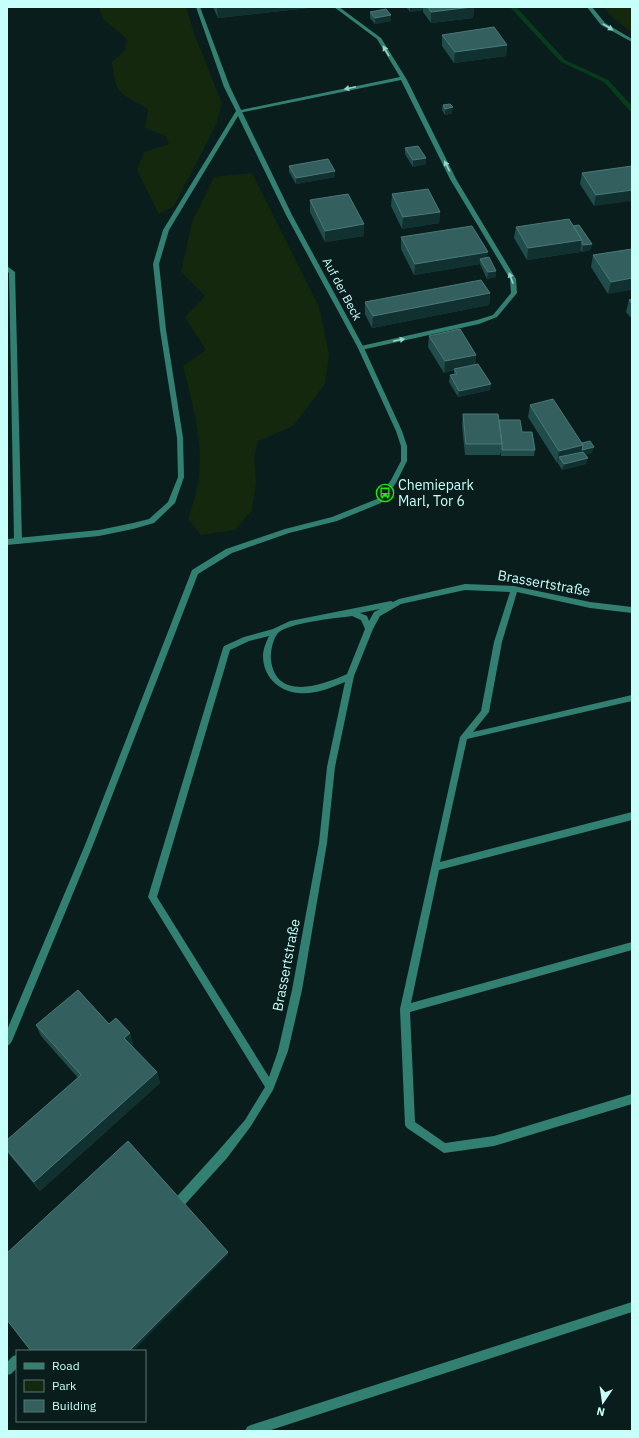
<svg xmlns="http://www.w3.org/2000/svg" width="639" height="1438" font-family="'IBM Plex Sans',sans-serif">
	<rect width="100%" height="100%" fill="#0a1d1d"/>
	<path fill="#14280d" d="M99 7H186L195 36 222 103 216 125 174 206 159 214 137 170 144 152 169 144 166 136 145 128 148 109C121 94 115 95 112 62L125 50 127 39 103 19Z
		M603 7H632V33L612 17Z
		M252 173 319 307 329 354 325 384 293 426 258 441 254 458 256 482 252 510 235 530 201 535 188 519C192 506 198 491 199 477 203 440 192 401 183 366L206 350 185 317 205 296 181 272 192 222 214 177Z"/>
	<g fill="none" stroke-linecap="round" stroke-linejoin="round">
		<path fill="#063b1c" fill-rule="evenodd" d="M510 7H516L565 60 608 80 632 106V112L630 111 604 82 561 62Z"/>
		<path fill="#328072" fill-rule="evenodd" d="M196 7H200L230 87 292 215 364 348 402 431 407 446V461L396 483 381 503 337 521 289 533 232 553 198 574 93 845 12 1041 10 1044 7 1046V1030L85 845 192 570 226 549 285 529 332 517 377 499 391 480 401 461V446L396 431 358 348 286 215 238 116 169 230 159 264 166 330 183 438 184 477 175 503 154 523 133 529 99 536 7 545V539L99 530 133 523 149 519 168 502 178 477 177 438 160 330 153 264 163 230 236 111 224 87Z
			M587 7H592L605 23 632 39V42L601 25Z
			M465 584 514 586 590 602 632 607V613L590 608 517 592 502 642 489 712 473 732 632 695V701L467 739 440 862 632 812V820L439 870 411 1003 632 942V950L410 1012 415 1122 445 1143 494 1136 632 1094V1104L494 1146 444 1153 407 1128 405 1125 400 1009 460 737 481 711 494 642 510 592 465 590 401 604 380 616 373 629 354 676 335 767 327 843 302 990 288 1051 273 1090 251 1126 227 1158 179 1211 175 1212 171 1211 170 1207 171 1203 219 1150 245 1120 265 1087 148 897 223 648 224 646 244 637 273 629 290 621 391 601 393 602 399 599ZM380 609 374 612 369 621 367 616 360 613ZM352 616 361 620 365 629 347 674C323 685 276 702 271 660 270 653 273 638 278 633 287 623 337 618 352 616ZM269 636C266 643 263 649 263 656 263 676 278 691 298 693 314 695 330 688 345 682L327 767 319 843 292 990 278 1051 269 1077 157 897 230 650 249 641Z
			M632 1302V1312L268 1431H245L247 1427 251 1425Z
			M17 1355V1368L11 1374 7 1375V1362L13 1356Z"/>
		<path fill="#328072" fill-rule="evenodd" d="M334 7H339L381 38 407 80 456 179 516 279 517 293 497 317 479 324 361 350 358 348 361 346 477 320 493 315 511 293 510 279 450 179 401 80 239 113 236 111 400 77 377 39Z
			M7 266 15 272 22 541 18 544 14 541 9 273 7 271Z"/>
	</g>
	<path fill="#214c4c" d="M213 7H317L218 18Z
		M406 7H474L473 18 431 23 423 12V10L410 12Z
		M370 12 391 21 375 24 370 18Z
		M442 35 507 45 506 56 454 63 442 46Z
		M443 105 452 113 445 115 442 110Z
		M405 148 426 158V164L413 167 405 154Z
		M289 166 335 171V177L296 184 289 172Z
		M632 166 594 206 580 184 582 173Z
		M392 194 440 212 439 223 402 229 391 206Z
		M310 200 364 236 325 242 310 212Z
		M573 226 592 244 590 250 582 252 581 250 580 252 527 260 514 238 516 227Z
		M401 237 487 258 496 277 487 279 480 264 414 275 401 249Z
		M632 249 608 294 591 267 593 255Z
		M490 293 489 305 372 328 365 314V302Z
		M632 299V319L626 312 629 300Z
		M429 336 476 355 475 364 490 390 458 397 449 382 450 375H454V370L444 373 428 347Z
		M530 405 582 443 592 453 585 455 586 464 562 470 558 463V462L557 463 528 417Z
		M463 414 499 420 535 450 534 456H501V452L500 455H465L462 426Z
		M36 1025 130 1033 133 1044 131 1046 157 1072 160 1083 40 1191 7 1152V1140L78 1078 41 1036Z"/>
	<path fill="#113131" d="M217 7H317L218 18Z
		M410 7H423V10L410 12Z
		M474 7 473 18 431 23V12Z
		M391 15V21L375 24V18Z
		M507 45 506 56 454 63 455 52Z
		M453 107 452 113 445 115V109Z
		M426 158V164L413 167V160Z
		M335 171V177L296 184V178Z
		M632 190V201L594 206 596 195Z
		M440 212 439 223 402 229 403 217Z
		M364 224V236L325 242V231Z
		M582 240 580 252 527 260 528 248Z
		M592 244 590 250 582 252 583 245Z
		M488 252 486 263 480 259V264L414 275 415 264Z
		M496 271V277L487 279 488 272Z
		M632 278V290L608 294 611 282Z
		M490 293 489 305 372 328 373 316Z
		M476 355 474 366 454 369V370L444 373 445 361Z
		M491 384 490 390 458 397 459 391Z
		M583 445 594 447 592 453 581 456 559 457 558 462 557 463 559 451Z
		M588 458 586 464 562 470 564 464Z
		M130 1033 133 1044 127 1049 124 1038Z
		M157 1072 160 1083 40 1191 34 1182Z
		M228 1252V1255L133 1351H129Z"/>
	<path fill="#33605f" stroke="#4a7977" d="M428 7H472L431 12Z
		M386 9 391 15 375 18 370 12Z
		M494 27 507 45 455 52 442 35Z
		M450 104 453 107 445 109 443 105Z
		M418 146 426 158 413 160 405 148Z
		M328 159 335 171 296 178 289 166Z
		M632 166V190L596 195 582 173Z
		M428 189 440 212 403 217 392 194Z
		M348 194 364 224 325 231 310 200Z
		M569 219 582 240 528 248 516 227Z
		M579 225 592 244 583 245 582 244V240L573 226Z
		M472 226 488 252 415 264 401 237Z
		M632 249V278L611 282 593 255Z
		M489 257 496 271 488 272 480 259Z
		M481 280 490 293 373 316 365 302Z
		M632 299V304L629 300Z
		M460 329 476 355 445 361 429 336Z
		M478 364 491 384 459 391 450 375 457 374 454 369Z
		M553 399 583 445 559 451 530 405Z
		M463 414H498L502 444H466Z
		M499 420H520L522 432H532L535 450H502V444Z
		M590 441 594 447 582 450 583 445 582 443Z
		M583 452 588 458 564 464 559 457Z
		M78 990 109 1024 116 1018 130 1033 124 1038 157 1072 34 1182 7 1150V1140L81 1075 36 1025Z
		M128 1141 228 1252 129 1351H31L7 1320V1253Z"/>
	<defs><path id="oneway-solid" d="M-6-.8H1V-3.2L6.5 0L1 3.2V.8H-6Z"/></defs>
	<g fill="#93d3ca">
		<use href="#oneway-solid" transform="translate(608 27) rotate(32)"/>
		<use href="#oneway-solid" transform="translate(386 51) rotate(-120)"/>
		<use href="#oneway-solid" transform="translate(350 88) rotate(168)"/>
		<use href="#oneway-solid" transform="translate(447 166) rotate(-117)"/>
		<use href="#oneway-solid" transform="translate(511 278) rotate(-110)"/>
		<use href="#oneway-solid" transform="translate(399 340) rotate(-12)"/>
	</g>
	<defs>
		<symbol id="bus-ring" viewBox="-11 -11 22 22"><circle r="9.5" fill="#0a1d1d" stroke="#1bf200" stroke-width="1.5"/><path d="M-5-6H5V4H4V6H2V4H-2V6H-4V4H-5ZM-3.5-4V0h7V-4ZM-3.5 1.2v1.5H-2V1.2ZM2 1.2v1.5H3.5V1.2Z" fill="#1bf200"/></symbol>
	</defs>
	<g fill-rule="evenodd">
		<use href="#bus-ring" x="375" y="483" width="20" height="20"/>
	</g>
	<g text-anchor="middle" stroke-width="4" stroke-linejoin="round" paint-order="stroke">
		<g font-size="12" fill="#c7fffa" stroke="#0a1d1d">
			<text transform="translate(342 289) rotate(62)" y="4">Auf der Beck</text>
		</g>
		<g font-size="14" fill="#c7fffa" stroke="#0a1d1d" text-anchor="start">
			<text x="398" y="490">Chemiepark<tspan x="398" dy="16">Marl, Tor 6</tspan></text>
		</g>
		<g font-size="14" fill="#c7fffa" stroke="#0a1d1d">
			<text transform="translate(544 583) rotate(10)" y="5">Brassertstraße</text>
			<text transform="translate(286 965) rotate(-79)" y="5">Brassertstraße</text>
		</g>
	</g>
	<rect width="639" height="1438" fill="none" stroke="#c7fffa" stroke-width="16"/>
	<rect x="16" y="1350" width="130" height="72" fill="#0a1d1d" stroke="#567775"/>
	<rect x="24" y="1363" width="20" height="6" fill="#328072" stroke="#567775"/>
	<text x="52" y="1370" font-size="12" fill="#c7fffa">Road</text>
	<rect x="24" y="1380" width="20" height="12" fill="#14280d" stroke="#567775"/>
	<text x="52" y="1390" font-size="12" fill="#c7fffa">Park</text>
	<rect x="24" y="1400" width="20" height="12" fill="#33605f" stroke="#567775"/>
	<text x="52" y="1410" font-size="12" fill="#c7fffa">Building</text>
	<g transform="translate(603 1402) rotate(193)" stroke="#0a1d1d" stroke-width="3" paint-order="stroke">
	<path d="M0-3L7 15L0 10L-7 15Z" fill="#c7fffa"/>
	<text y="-6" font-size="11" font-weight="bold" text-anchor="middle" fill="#c7fffa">N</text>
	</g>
</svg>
